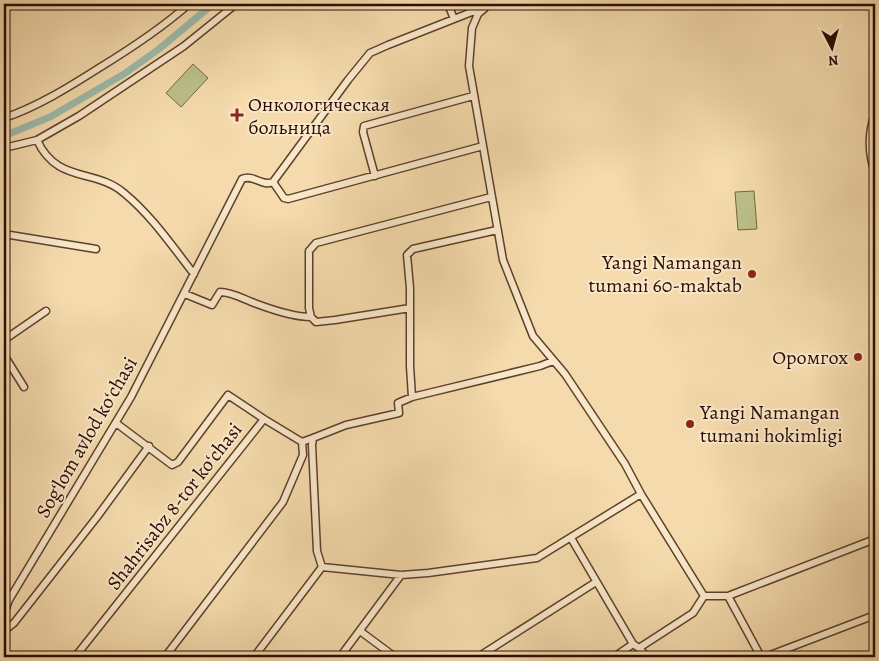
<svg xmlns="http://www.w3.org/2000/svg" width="879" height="661" font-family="Alegreya,serif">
	<rect width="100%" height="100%" fill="#f4daac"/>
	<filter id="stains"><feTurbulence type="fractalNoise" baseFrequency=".004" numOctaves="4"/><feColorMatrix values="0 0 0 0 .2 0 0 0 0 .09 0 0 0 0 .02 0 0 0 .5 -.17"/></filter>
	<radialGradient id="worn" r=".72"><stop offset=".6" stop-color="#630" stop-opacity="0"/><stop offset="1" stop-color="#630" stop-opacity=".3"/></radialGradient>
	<path fill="#bcbf89" stroke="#746644" d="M193 64 208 78 181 107 166 93Z
		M754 191 757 229 738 230 735 192Z"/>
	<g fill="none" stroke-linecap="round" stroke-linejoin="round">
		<path stroke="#9cbaab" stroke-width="7" d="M4 136 50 117 124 74 159 49 213 4"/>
		<defs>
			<path id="minor" d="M448 4 454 19
				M485 8 478 14 472 28 469 66 503 260 533 336 565 374 625 464 641 494 704 596H728L875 539
				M875 113C868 133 868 153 875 173
				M4 118C37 107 69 87 99 68 130 49 162 28 189 4
				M37 140C57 184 95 168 124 193 152 216 172 246 194 274
				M4 148 37 140 79 116 184 46 236 4
				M375 176 363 132 364 126 473 96
				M273 182 284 198 288 199 483 146
				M4 234 96 249
				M185 294 212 305 220 292C233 292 245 300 257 304 273 310 294 317 311 317
				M410 308 335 320 316 322 311 317 309 308V251L316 243 491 197
				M4 340 46 311
				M4 355 24 387
				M412 397 410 366V288L407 255 413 249 497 230
				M116 423 172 465 178 462 228 395 264 419
				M571 538 633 644 639 648 647 657
				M322 567 317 551 312 445 313 438 346 425 399 413 398 403 412 397 540 366 553 361
				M322 567 401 575 428 573 537 558 641 494
				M728 596 761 657
				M4 614 9 600 131 397 242 179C254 174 262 187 273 182L348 80 370 53 388 45 492 4
				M4 631 14 623 97 517 149 446
				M360 631 395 657
				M639 648 693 613 704 596
				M75 657 264 419 302 442 313 438
				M165 657 283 502 303 455 302 442
				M254 657 322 567
				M340 657 401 575
				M478 657 596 582
				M614 657 633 644
				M765 657 875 615"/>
		</defs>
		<use href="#minor" stroke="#5e402b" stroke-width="9"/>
		<use href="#minor" stroke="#f8e7c9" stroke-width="6"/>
	</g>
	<g fill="#8f2418" stroke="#f8e7c9" stroke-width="2">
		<path d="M234.5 107.5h5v5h5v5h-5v5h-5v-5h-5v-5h5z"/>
		<circle cx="752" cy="274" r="5"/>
		<circle cx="858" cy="357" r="5"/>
		<circle cx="690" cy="424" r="5"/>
	</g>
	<g text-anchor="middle" stroke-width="4" stroke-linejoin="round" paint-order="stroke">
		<g font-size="20" fill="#2c0c00" stroke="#f8e7c9" text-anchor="start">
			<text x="248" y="111">Онкологическая<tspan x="248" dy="23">больница</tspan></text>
			<text x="742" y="269" text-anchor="end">Yangi Namangan<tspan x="742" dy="23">tumani 60-maktab</tspan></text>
			<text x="848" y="364" text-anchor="end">Оромгох</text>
			<text x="700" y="419">Yangi Namangan<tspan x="700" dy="23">tumani hokimligi</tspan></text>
		</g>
		<g font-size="20" fill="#2c0c00" stroke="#f8e7c9">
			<text transform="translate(86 437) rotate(-60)" y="7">Sogʻlom avlod koʻchasi</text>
			<text transform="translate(174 506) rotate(-52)" y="7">Shahrisabz 8-tor koʻchasi</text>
		</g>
	</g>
	<rect width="879" height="661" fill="none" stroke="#f4daac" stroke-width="20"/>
	<rect x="5" y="5" width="869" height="651" fill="none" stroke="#2c0c00" stroke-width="2.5"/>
	<rect x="10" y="10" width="859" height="641" fill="none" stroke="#2c0c00"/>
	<g transform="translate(832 48) rotate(174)" stroke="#f8e7c9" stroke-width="4" paint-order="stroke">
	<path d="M0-4L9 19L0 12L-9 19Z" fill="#2c0c00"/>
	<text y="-8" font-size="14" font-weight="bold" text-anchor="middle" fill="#2c0c00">N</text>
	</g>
	<rect width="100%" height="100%" filter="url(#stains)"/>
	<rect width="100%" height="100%" fill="url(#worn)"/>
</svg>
